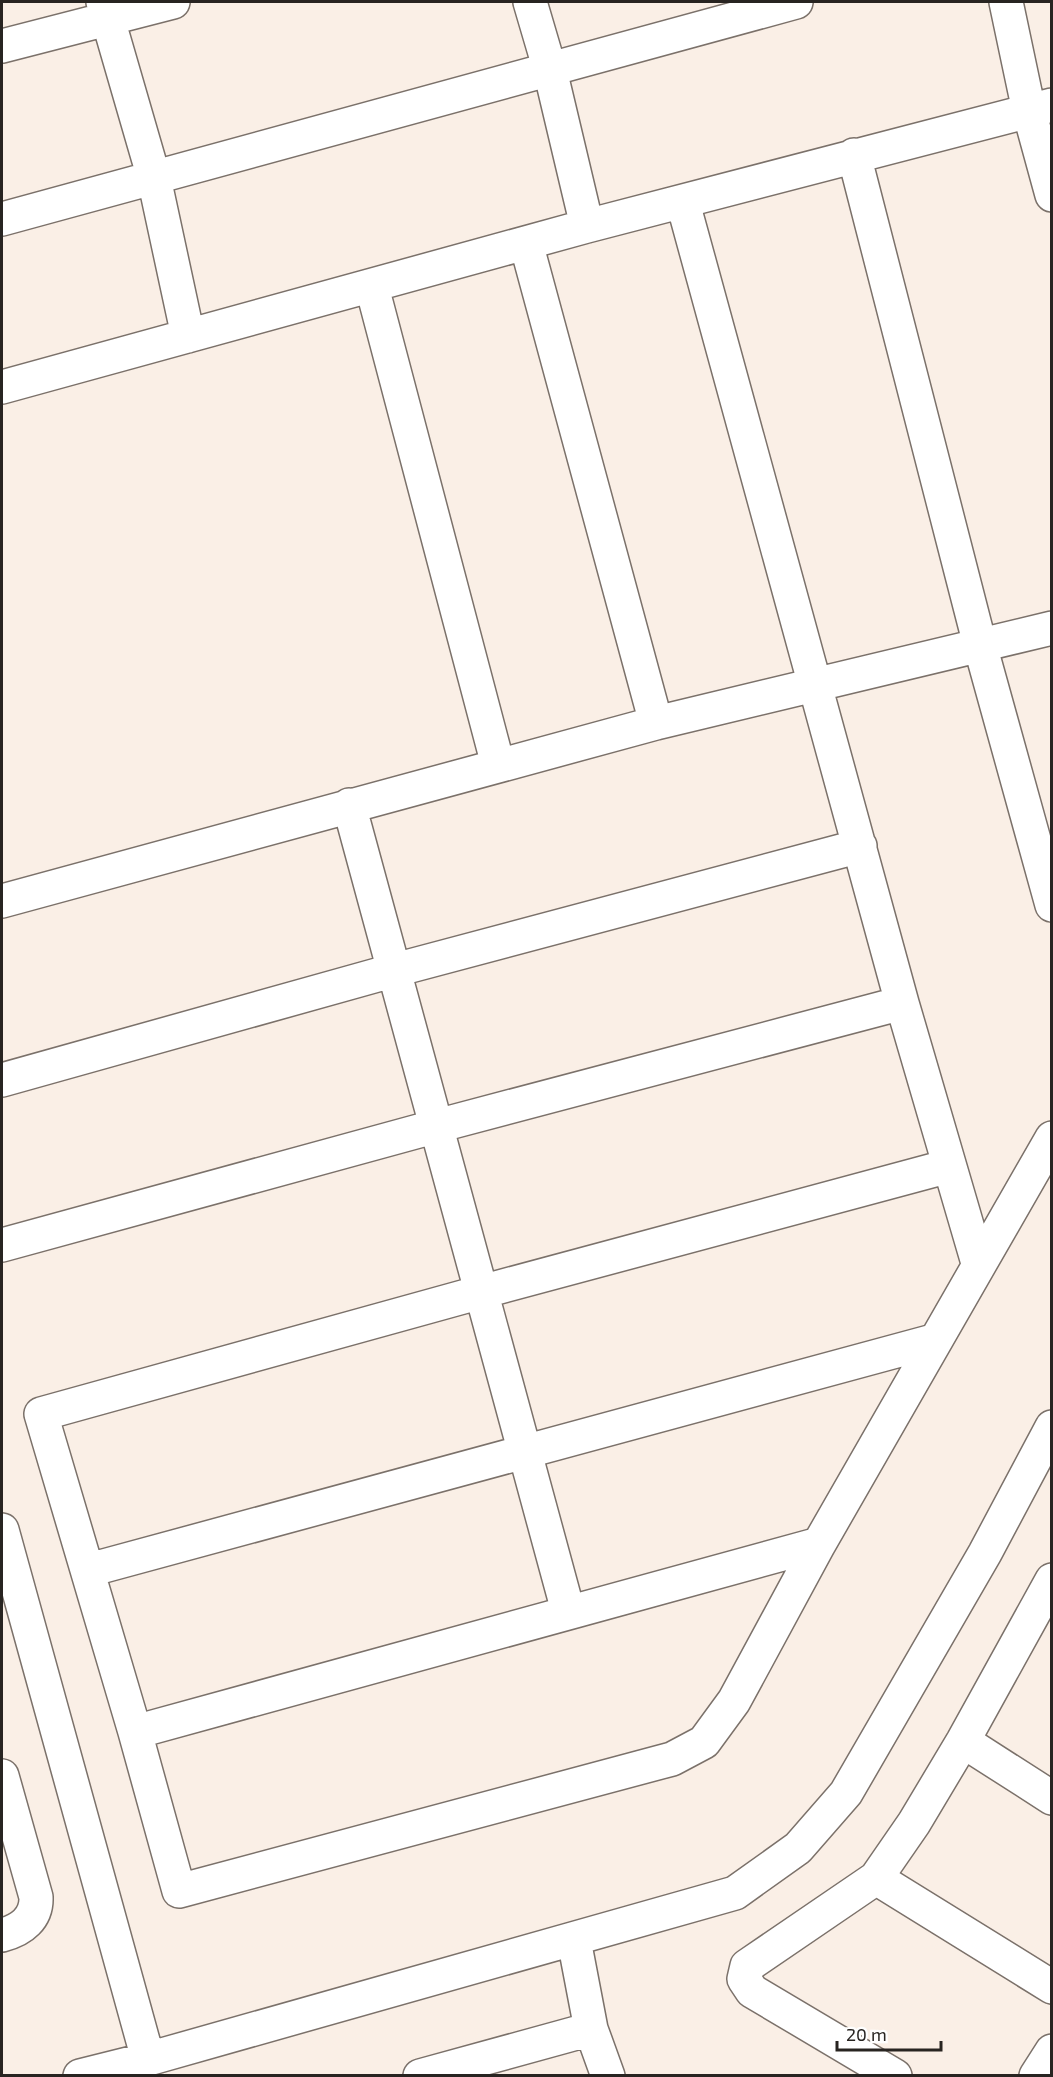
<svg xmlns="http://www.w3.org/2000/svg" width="1053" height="2077" font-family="'Exo 2',sans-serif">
	<rect width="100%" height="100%" fill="#faefe6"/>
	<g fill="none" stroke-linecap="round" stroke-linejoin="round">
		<defs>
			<path id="minor" d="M103 2 154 178 188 336
				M530 2 550 70 587 226
				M1006 2 1029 111 1052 195
				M2 46 173 2
				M854 155 980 645 1052 905
				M683 203 902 1003 978 1263
				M2 219 796 2
				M526 243 656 723
				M372 287 498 765
				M2 387 587 226 1052 105
				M349 805 568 1611
				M2 901 656 723 1052 628
				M2 1080 395 970 860 846
				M2 1245 437 1126 902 1003
				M2 1530 148 2059
				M819 1544 135 1732 41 1414 481 1292 949 1166
				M89 1570 933 1341
				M135 1732 179 1891 672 1759 704 1742 734 1701 819 1544 1052 1138
				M963 1741 1052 1798
				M2 1776 36 1897C37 1918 22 1930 2 1935
				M876 1878 1052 1987
				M574 1940 591 2029 608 2076
				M80 2076 148 2059 735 1893 798 1848 846 1793 985 1553 1052 1427
				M420 2076 591 2029
				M895 2076 752 1991 744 1979 747 1966 876 1878 914 1823 963 1741 1052 1580
				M1036 2076 1052 2051"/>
		</defs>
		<use href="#minor" stroke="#7b716a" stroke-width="36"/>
		<use href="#minor" stroke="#fff" stroke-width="33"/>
	</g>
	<rect width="1053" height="2077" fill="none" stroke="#282421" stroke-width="6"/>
	<path d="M837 2041v9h104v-9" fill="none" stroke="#282421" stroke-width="3"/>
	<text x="846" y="2041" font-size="18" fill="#282421" stroke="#fefefe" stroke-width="4.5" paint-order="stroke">20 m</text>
</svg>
